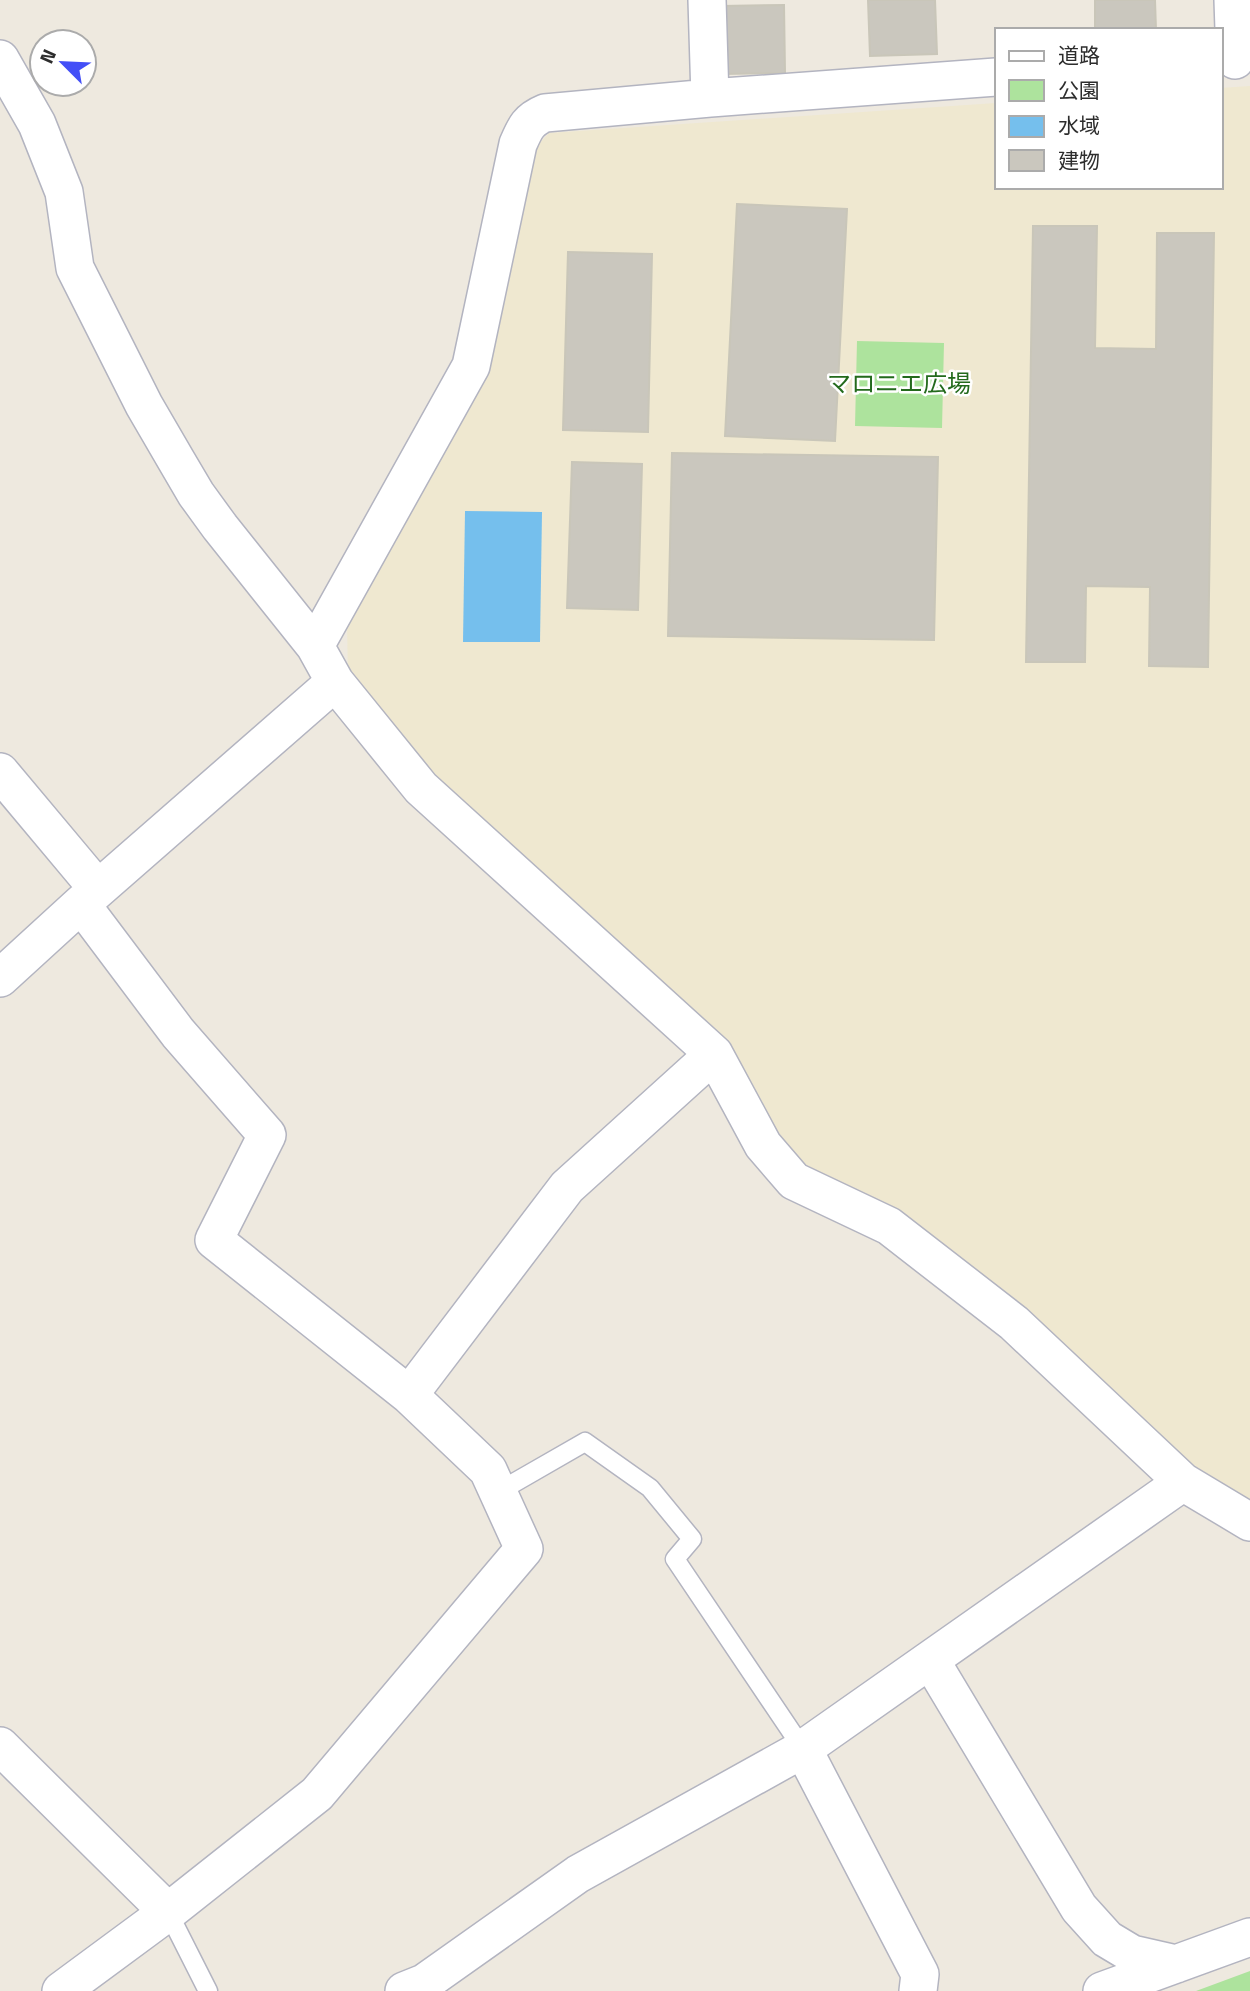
<svg xmlns="http://www.w3.org/2000/svg" width="1250" height="1991" font-family="'Titillium Web','Noto Sans JP',sans-serif">
	<rect width="100%" height="100%" fill="#eee9df"/>
	<path fill="#efe8d0" d="M1250 86V1509L1193 1473 1008 1298 887 1205 803 1170 428 777 348 678 347 624 489 374 532 151 549 133 996 103V187H1220V88Z"/>
	<path fill="#ade39d" d="M857 341 944 343 942 428 855 426Z
		M1250 1971V1991H1196Z"/>
	<path fill="#75bfed" d="M465 511 542 512 540 642H463Z"/>
	<path fill="#cac7be" stroke="#c9c6b9" stroke-width="2" d="M868 0H935L937 54 870 56Z
		M1095 0H1155L1156 30H1095Z
		M784 5 785 73 723 74 722 6Z
		M737 204 847 209 835 441 725 436Z
		M1033 226H1097L1095 348 1156 349 1157 233H1214L1208 667 1149 666 1150 587 1086 586 1085 662H1026Z
		M568 252 652 254 648 432 563 430Z
		M672 453 938 457 934 640 668 636Z
		M572 462 642 464 638 610 567 608Z"/>
	<g fill="none" stroke-linecap="round" stroke-linejoin="round">
		<defs>
			<path id="lane" d="M498 1492 585 1442 650 1488 692 1539 675 1559 803 1749
				M168 1912 208 1991"/>
			<path id="street" d="M707 0 710 98
				M1233 0 1235 60
				M0 59 37 124 64 192 75 268 144 405 176 460 196 494 220 527 315 646 335 682 421 788 714 1054 763 1145 794 1181 889 1226 1014 1323 1183 1482 1250 1522
				M315 646 471 366 518 144C525 128 528 120 545 113L710 98 996 77
				M0 772 98 889
				M0 978 81 904 335 682
				M409 1395 567 1187 714 1054
				M931 1661 1079 1908 1107 1939 1132 1954 1176 1964
				M0 1746 168 1912
				M803 1749 920 1974 918 1991
				M61 1991 168 1912 317 1794 524 1549 488 1470 409 1395 214 1240 267 1135 178 1033 81 904
				M404 1991 424 1983 578 1874 803 1749 1183 1482
				M1102 1991 1250 1937"/>
		</defs>
		<use href="#lane" stroke="#b3b4c0" stroke-width="21"/>
		<use href="#street" stroke="#b3b4c0" stroke-width="40"/>
		<use href="#lane" stroke="#fff" stroke-width="18"/>
		<use href="#street" stroke="#fff" stroke-width="37"/>
	</g>
	<g text-anchor="middle" stroke-width="5" stroke-linejoin="round" paint-order="stroke">
		<g font-size="24" fill="#236a1c" stroke="#fff">
			<text x="899" y="392">マロニエ広場</text>
		</g>
	</g>
	<rect x="995" y="28" width="228" height="161" fill="#ffffff" stroke="#ababab" stroke-width="2"/>
	<rect x="1009" y="51" width="35" height="10" fill="#ffffff" stroke="#ababab" stroke-width="2"/>
	<text x="1058" y="63" font-size="21" fill="#2d2d2d">道路</text>
	<rect x="1009" y="80" width="35" height="21" fill="#ade39d" stroke="#ababab" stroke-width="2"/>
	<text x="1058" y="98" font-size="21" fill="#2d2d2d">公園</text>
	<rect x="1009" y="116" width="35" height="21" fill="#75bfed" stroke="#ababab" stroke-width="2"/>
	<text x="1058" y="133" font-size="21" fill="#2d2d2d">水域</text>
	<rect x="1009" y="150" width="35" height="21" fill="#cac7be" stroke="#ababab" stroke-width="2"/>
	<text x="1058" y="168" font-size="21" fill="#2d2d2d">建物</text>
	<g transform="translate(63 63) rotate(294)"><circle r="33" fill="#ffffff" stroke="#ababab" stroke-width="2"/>
	<path d="M0-5L12 26L0 18L-12 26Z" fill="#434ff7"/>
	<text y="-10" font-size="19" font-weight="bold" text-anchor="middle" fill="#2d2d2d">N</text>
	</g>
</svg>
